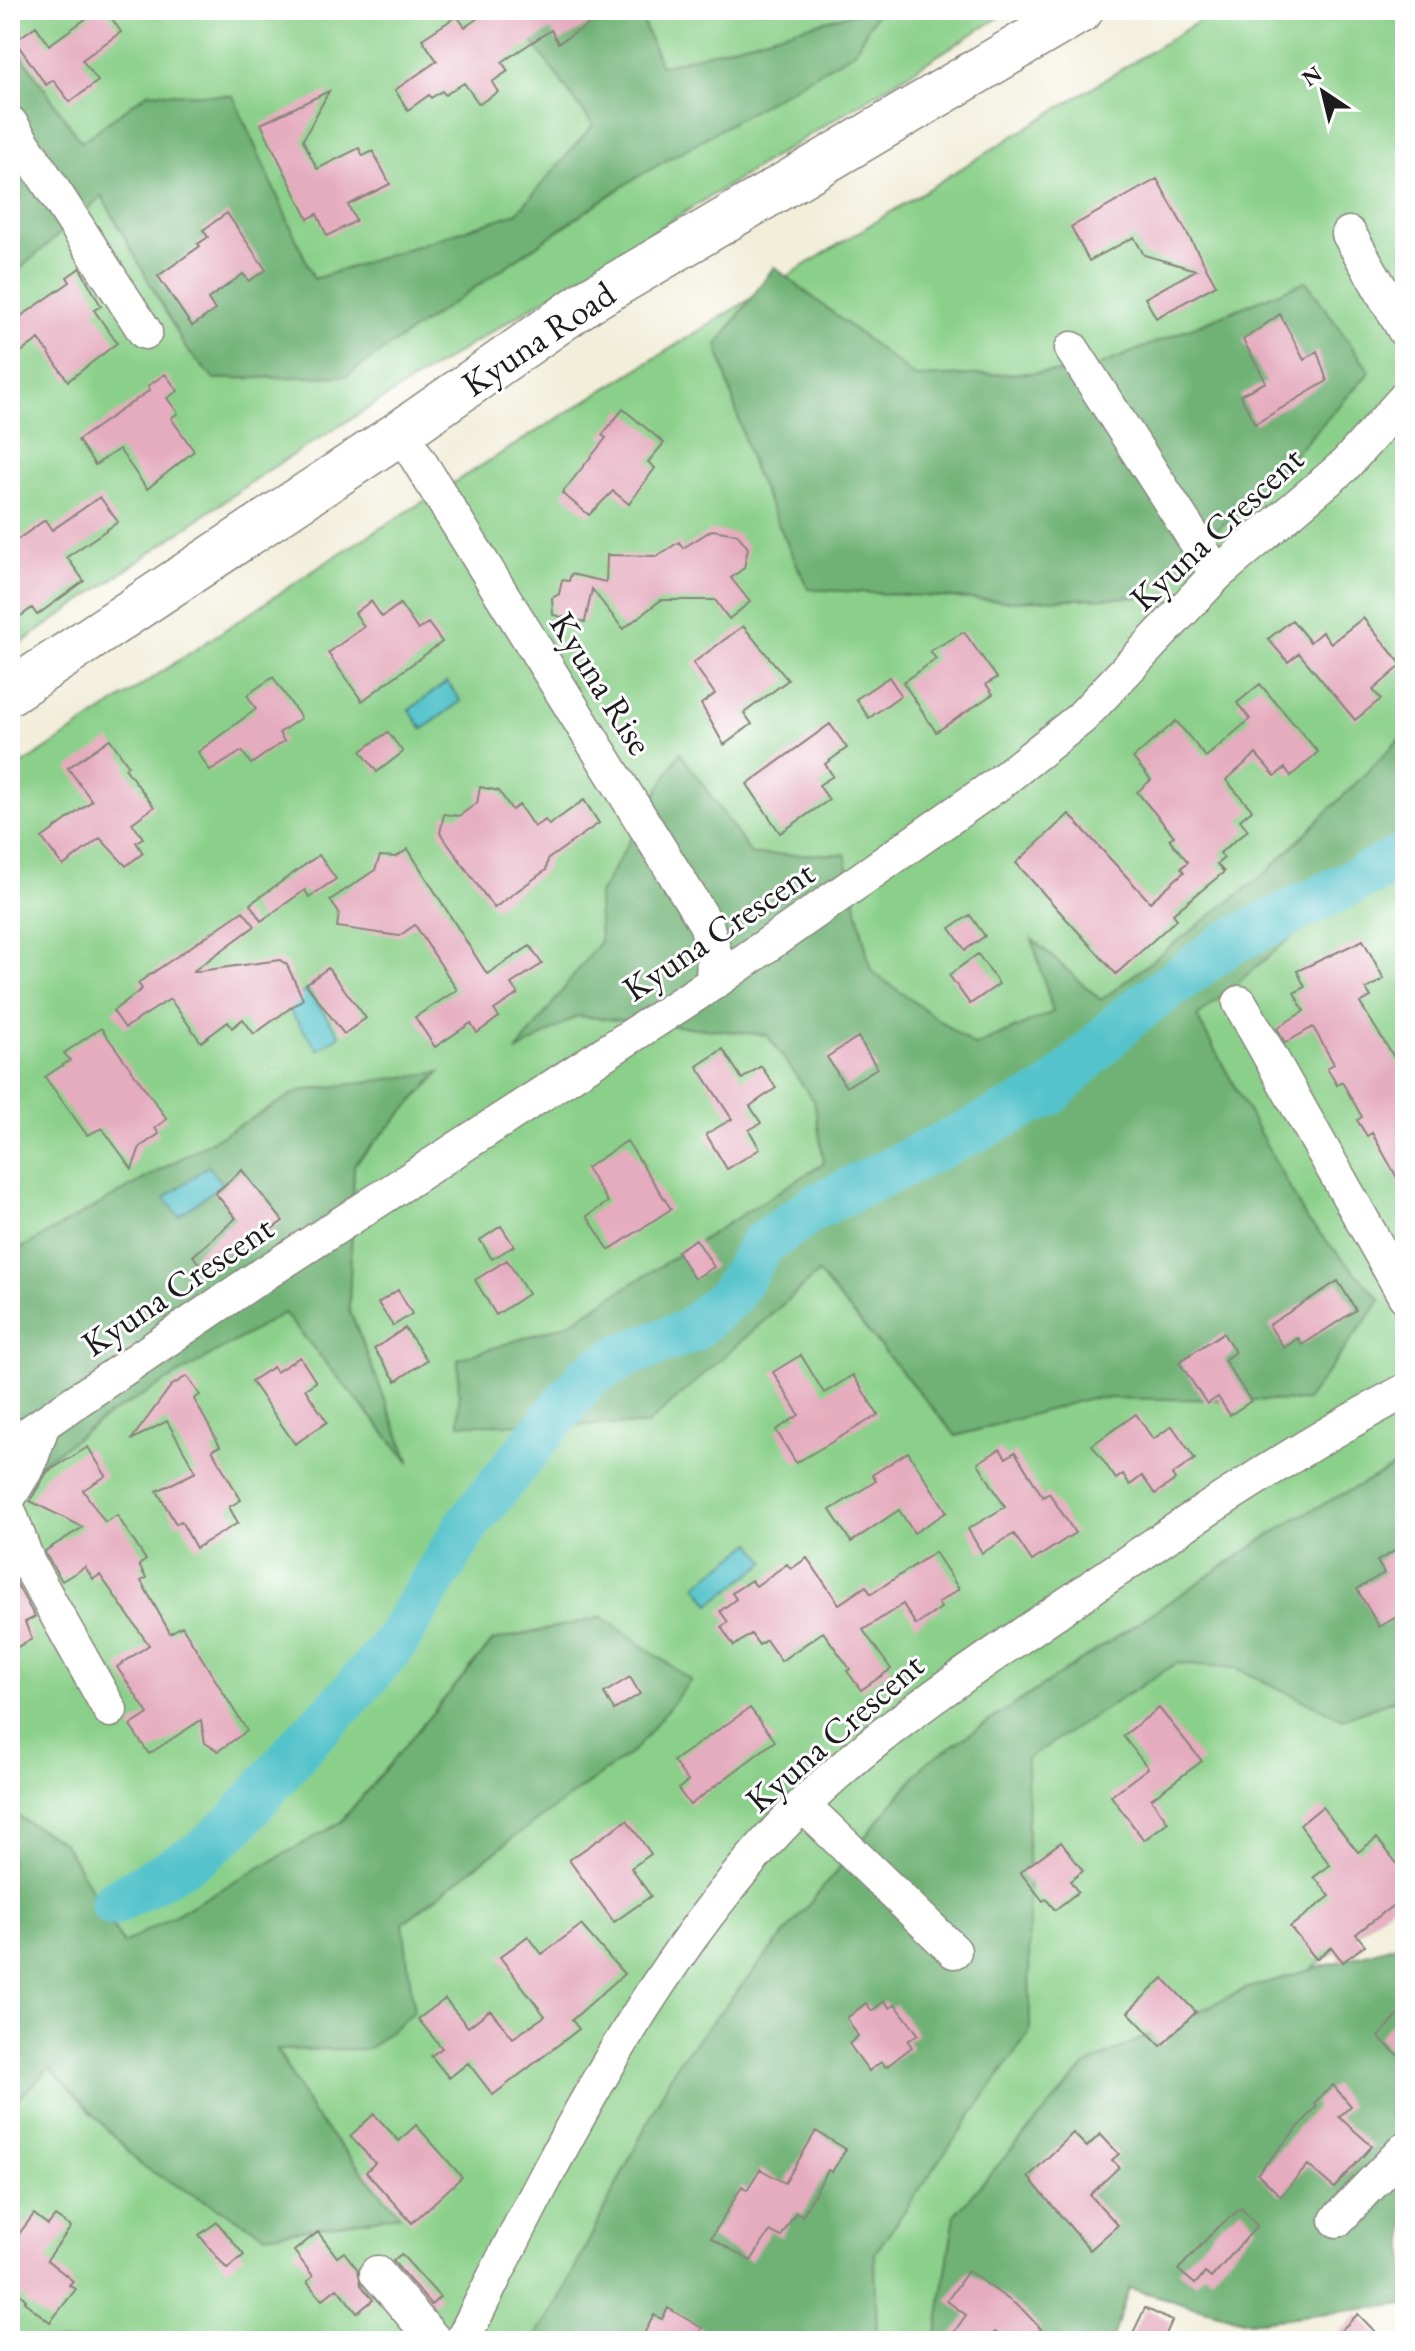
<svg xmlns="http://www.w3.org/2000/svg" width="1415" height="2351" font-family="'EB Garamond',serif">
	<rect width="100%" height="100%" fill="#fff"/>
	<filter id="ink" filterUnits="userSpaceOnUse"><feTurbulence type="fractalNoise" baseFrequency=".0125" numOctaves="2"/><feDisplacementMap in="SourceGraphic" scale="16" xChannelSelector="R" yChannelSelector="G"/><feConvolveMatrix kernelMatrix="1 2 1 2 8 2 1 2 1" color-interpolation-filters="sRGB"/></filter>
	<filter id="wash" filterUnits="userSpaceOnUse"><feTurbulence type="fractalNoise" baseFrequency=".006" numOctaves="4" result="noise"/><feDisplacementMap in="SourceGraphic" scale="32" xChannelSelector="R" yChannelSelector="G"/><feGaussianBlur stdDeviation="1.8" result="paint"/><feColorMatrix in="noise" values="0 0 0 0 0 0 0 0 0 0 0 0 0 0 0 0 0 1.4 0 .05"/><feComposite in="paint" operator="in"/></filter>
	<g filter="url(#wash)">
		<rect width="100%" height="100%" fill="#f2eeda"/>
		<path fill="#8bd08a" stroke="#547653" stroke-width="2" d="M10 10H1011L267 471 10 651Z
			M1217 10H1405V1894L1243 2025 1046 2341H10V2106L50 2068 143 2167 400 2216 312 2113 277 2049H368L403 1923 511 1839 493 1641 340 1823 123 1944 64 1843 10 1812V1485L107 1416 284 1312 409 1460 349 1309 354 1164 439 1073 300 1091 10 1255V773L337 555Z"/>
		<path fill="#70b276" stroke="#466749" stroke-width="2" d="M509 10H638L661 66 865 10H878L854 52 629 182 346 376 214 379 186 349 102 196 11 277 10 38 81 142 149 92 233 96 314 279 517 213 593 125Z
			M774 267 915 377 1086 371 1306 281 1370 372 1262 490 1142 597 1003 601 808 589 753 469 717 345Z
			M1405 734V841L1197 1017 1307 1220 1381 1300 1306 1401 1090 1398 956 1436 818 1273 647 1425 459 1424 458 1359 568 1324 824 1163 814 1101 767 1035 577 1016 516 1052 600 941 598 896 680 752 752 855 845 854 871 971 975 1046 1053 1012 1032 939 1101 1000 1266 873Z
			M440 1072 354 1165 349 1309 410 1463 284 1313 107 1416 10 1485V1255L300 1091Z
			M1405 1462V1695L1343 1719 1236 1668 1177 1663 1027 1759 1030 2032 875 2253 877 2341H532L559 2301 676 2065 926 1763 1296 1518Z
			M603 1617 691 1680 635 1750 511 1839 403 1923 414 2012 368 2049 277 2050 312 2113 400 2215 266 2235 143 2167 50 2068 10 2106V1812L64 1843 123 1944 340 1823 493 1641Z
			M1400 1944 1405 1959V2304L1250 2322 1129 2288 1112 2341H935L955 2214 1086 2065 1245 1989Z"/>
		<path fill="#55c3cb" stroke="#387074" stroke-width="2" d="M447 682 461 701 423 729 409 710Z
			M307 990 340 1035 318 1050 286 1006Z
			M208 1166 222 1184 179 1216 165 1198Z
			M752 1543 766 1562 710 1604 696 1585Z"/>
		<g fill="none" stroke-linecap="round" stroke-linejoin="round">
			<path stroke="#55c3cb" stroke-width="46" d="M113 1903 201 1853 239 1820 303 1743 344 1702 395 1643 469 1522 587 1377 623 1356 690 1331 731 1295 761 1245 815 1207 1050 1093 1128 1017 1227 944 1405 856"/>
		</g>
		<g id="blocks">
			<path fill="#e5abbe" d="M98 10H106L121 32 82 60 98 81 70 102 53 80 46 85 15 41 36 26 49 45Z
				M490 10H613L558 43 551 30 502 62 508 71 492 82 498 92 479 104 464 83 445 95 442 91 431 98 429 95 408 110 395 90 437 61 422 39 457 16 465 27Z
				M329 91 303 140 317 169 359 148 363 156 373 151 390 184 348 205 356 221 327 236 317 214 308 219 261 124Z
				M1157 179 1216 285 1156 318 1145 298 1196 270 1144 255 1134 237 1089 261 1071 227Z
				M227 213 266 270 249 281 243 274 208 299 215 310 192 326 158 276 200 246 198 244 208 237 203 230Z
				M80 268 101 306 94 310 117 343 68 381 39 339 10 360V324L70 282 67 277Z
				M1280 314 1304 360 1317 351 1327 381 1255 424 1240 395 1266 382 1243 340Z
				M165 374 178 391 167 398 178 413 171 418 194 451 147 489 119 449 95 465 78 440 150 390 148 386Z
				M623 409 664 443 648 462 655 468 629 504 613 491 589 515 562 493 606 438 602 435Z
				M100 497 118 522 67 557 84 581 37 615 32 608 10 624V545L45 520 52 530Z
				M712 530 737 534 748 548 744 568 731 578 750 602 729 619 715 600H661L623 629 592 589 585 622 553 615 552 598 559 594 562 580 569 581 571 574 606 582 607 555 657 556 679 542 683 548Z
				M371 601 382 617 400 604 418 630 428 623 442 642 362 701 328 653 364 627 355 613Z
				M1363 618 1402 665 1373 690 1381 699 1355 720 1299 653 1288 662 1268 639 1292 620 1310 642 1322 632 1331 643Z
				M743 626 788 680 744 713 752 724 724 745 701 704 715 694 693 663Z
				M964 632 997 678 986 684 993 694 936 732 903 682 936 659 930 651Z
				M273 677 301 718 279 733 284 741 251 764 242 751 210 771 198 752 256 709 247 695Z
				M889 677 901 695 869 718 856 699Z
				M1260 684 1318 752 1291 776 1285 768 1275 776 1256 754 1226 780 1252 810 1240 820 1248 830 1220 853 1224 858 1217 864 1224 872 1173 914 1177 919 1116 974 1016 863 1069 814 1150 902 1184 872 1181 868 1188 862 1169 839 1174 836 1137 792 1151 780 1133 758 1176 721 1206 757 1250 719 1237 703Z
				M830 724 847 748 825 764 833 776 819 785 829 800 780 833 747 784Z
				M388 732 403 752 377 772 361 751Z
				M110 739 128 765 125 768 154 807 132 823 143 838 136 842 143 853 126 866 100 838 63 866 42 838 92 801 68 768Z
				M480 787 499 791 512 810 519 805 534 827 545 820 549 825 584 800 599 823 548 859 546 870 494 908 440 833 444 814 459 816 477 803Z
				M408 849 487 974 530 946 542 964 511 984 518 994 494 1010 499 1017 477 1033 471 1023 435 1047 415 1017 457 990 415 925 399 936 337 927 339 913 330 900 375 870 380 856 396 857Z
				M319 855 336 879 309 897 305 890 261 921 250 904Z
				M243 911 255 926 192 972 280 960 287 965 303 999 254 1034 243 1019 232 1028 228 1022 201 1042 170 999 125 1028 113 1011 142 989 138 983Z
				M970 915 985 936 965 950 950 928Z
				M1363 940 1384 979 1366 989 1371 997 1360 1003 1405 1075V1192L1372 1133 1367 1136 1357 1120 1362 1117 1342 1082 1337 1085 1327 1068 1334 1064 1313 1027 1285 1043 1277 1028 1304 1011 1294 993 1305 987 1297 971Z
				M978 954 999 984 970 1004 949 975Z
				M328 968 366 1018 344 1034 306 984Z
				M101 1028 167 1119 155 1128 159 1134 140 1147 132 1169 102 1128 87 1135 45 1077 70 1060 64 1053Z
				M858 1037 877 1068 846 1087 827 1057Z
				M723 1049 742 1079 761 1066 776 1088 750 1106 761 1123 749 1130 760 1149 727 1169 706 1134 732 1119 697 1066Z
				M627 1141 671 1209 609 1250 587 1216 608 1202 586 1168Z
				M242 1170 283 1221 262 1236 257 1229 203 1269 193 1256 236 1218 215 1193Z
				M501 1226 514 1246 492 1259 480 1240Z
				M696 1239 714 1267 694 1279 677 1251Z
				M507 1260 528 1294 496 1315 475 1280Z
				M1338 1281 1356 1310 1302 1345 1298 1338 1284 1348 1269 1325Z
				M398 1290 412 1314 393 1326 378 1303Z
				M405 1328 427 1360 396 1381 374 1349Z
				M1223 1333 1235 1352 1224 1360 1251 1401 1230 1415 1218 1397 1207 1404 1179 1362Z
				M801 1355 824 1393 853 1375 878 1415 796 1463 776 1430 799 1415 773 1372Z
				M300 1357 316 1382 305 1389 327 1422 295 1444 251 1381 273 1367 276 1372Z
				M187 1376 200 1395 194 1399 220 1446 212 1450 241 1500 229 1507 238 1523 196 1548 181 1521 176 1524 157 1491 196 1472 167 1421 131 1440 171 1386Z
				M1136 1414 1153 1439 1172 1426 1195 1459 1172 1475 1175 1480 1155 1494 1142 1476 1130 1485 1123 1474 1116 1479 1092 1445Z
				M88 1447 106 1476 83 1490 105 1522 117 1515 146 1560 139 1565 146 1578 141 1581 170 1633 182 1626 247 1731 218 1751 205 1743 201 1720 149 1754 130 1726 148 1714 117 1667 149 1645 100 1575 93 1579 85 1567 62 1581 46 1555 45 1551 83 1527 30 1501 47 1472Z
				M1000 1449 1006 1458 1015 1452 1043 1497 1049 1493 1075 1533 1032 1561 1014 1534 982 1553 968 1529 1005 1507 978 1463Z
				M908 1452 947 1512 914 1533 899 1510 851 1542 830 1510 876 1481 872 1475Z
				M1405 1545V1612L1379 1627 1357 1589 1384 1573 1377 1561Z
				M935 1552 959 1589 938 1603 941 1608 916 1625 903 1604 863 1630 891 1669 861 1690 847 1671 850 1669 823 1632 781 1661 766 1640 759 1645 751 1634 734 1646 721 1627 728 1622 720 1611 736 1599 732 1593 751 1580 756 1586 787 1564 791 1569 807 1558 839 1604 866 1586 871 1594Z
				M10 1572 35 1617 25 1622 32 1639 10 1651Z
				M630 1677 640 1694 614 1710 604 1693Z
				M750 1708 775 1741 690 1805 678 1789 688 1781 673 1761Z
				M1159 1708 1202 1761 1151 1799 1168 1822 1144 1840 1111 1796 1148 1768 1123 1736Z
				M1322 1807 1358 1852 1377 1838 1405 1874V1896L1356 1934 1365 1945 1343 1962 1331 1947 1316 1959 1290 1927 1330 1896 1314 1877 1330 1865 1300 1825Z
				M627 1820 651 1854 631 1868 651 1896 614 1922 569 1860Z
				M1061 1842 1083 1871 1070 1881 1078 1892 1055 1910 1046 1899 1043 1901 1020 1872Z
				M581 1925 624 1974 572 2020 579 2029 493 2095 468 2063 449 2078 431 2056 442 2048 418 2019 445 1999 468 2027 490 2010 513 2038 545 2016 500 1957 528 1936 542 1954Z
				M1163 1978 1196 2012 1161 2046 1128 2012Z
				M884 2001 890 2008 895 2004 918 2034 908 2041 912 2047 886 2067 881 2062 869 2071 849 2044 858 2036 847 2018 866 2003 872 2011Z
				M1405 2008V2062L1378 2037Z
				M1333 2085 1351 2106 1339 2117 1372 2146 1334 2188 1308 2165 1281 2196 1257 2174 1317 2106 1314 2103Z
				M374 2114 399 2141 416 2125 462 2177 412 2223 366 2172 375 2163 350 2136Z
				M816 2131 846 2149 832 2172 828 2170 802 2216 796 2212 781 2237 770 2231 751 2261 711 2238 742 2186 747 2190 760 2169 785 2183Z
				M1073 2133 1087 2147 1100 2134 1119 2154 1112 2160 1119 2167 1090 2195 1118 2225 1090 2250 1028 2177Z
				M1241 2208 1257 2226 1211 2278 1205 2273 1195 2284 1178 2270 1215 2230Z
				M34 2214 48 2225 55 2216 71 2227 47 2260 73 2281 69 2285 76 2289 50 2322 24 2302 26 2300 10 2284V2246Z
				M217 2222 244 2255 227 2269 199 2235Z
				M318 2232 337 2257 344 2252 358 2270 361 2285 373 2300 357 2313 337 2288 322 2300 307 2282 313 2276 294 2251Z
				M401 2254 440 2297 431 2305 393 2261Z
				M968 2271 1022 2309 1041 2329 1031 2341H1008L995 2332 988 2341H948L966 2315 947 2301Z
				M668 2308 702 2328 697 2337 705 2341H640L654 2315 662 2319Z
				M1145 2308 1172 2321 1163 2341H1129Z
				M1358 2314 1384 2341H1330Z"/>
		</g>
	</g>
	<g filter="url(#ink)">
		<use href="#blocks" fill-opacity="0" stroke="#87857b" stroke-width="2"/>
		<g fill="none" stroke-linecap="round" stroke-linejoin="round">
			<defs>
				<path id="minor" d="M10 123 145 332
					M1349 234 1405 331
					M1072 349 1217 574
					M401 432 706 924 714 952 713 983
					M1240 1003 1405 1296
					M10 1446 253 1281 713 983 999 783 1081 718 1217 574 1344 466 1405 398
					M10 1495 29 1464 43 1424
					M10 1514 28 1563 110 1710
					M803 1805 954 1951
					M1337 2220 1405 2149
					M377 2273 435 2341
					M462 2341C548 2171 631 1998 757 1853 842 1755 950 1684 1056 1612 1170 1533 1283 1456 1405 1391"/>
				<path id="major" d="M10 692 401 432 588 301 1081 10"/>
			</defs>
			<use href="#minor" stroke="#87857b" stroke-width="37"/>
			<use href="#major" stroke="#87857b" stroke-width="47"/>
			<use href="#minor" stroke="#fff" stroke-width="34"/>
			<use href="#major" stroke="#fff" stroke-width="44"/>
		</g>
	</g>
	<g text-anchor="middle" stroke-width="6" stroke-linejoin="round" paint-order="stroke">
		<g font-size="36" fill="#1c1c1c" stroke="#fff">
			<text transform="translate(538 338) rotate(-34)" y="13">Kyuna Road</text>
			<text transform="translate(1216 528) rotate(-43)" y="13">Kyuna Crescent</text>
			<text transform="translate(602 683) rotate(58)" y="13">Kyuna Rise</text>
			<text transform="translate(718 930) rotate(-34)" y="13">Kyuna Crescent</text>
			<text transform="translate(177 1285) rotate(-34)" y="13">Kyuna Crescent</text>
			<text transform="translate(834 1732) rotate(-41)" y="13">Kyuna Crescent</text>
		</g>
	</g>
	<rect width="1415" height="2351" fill="none" stroke="#fff" stroke-width="40"/>
	<g transform="translate(1323 92) rotate(325)" stroke="#ffffff" stroke-width="6" paint-order="stroke">
	<path d="M0-6L14 30L0 20L-14 30Z" fill="#1c1c1c"/>
	<text y="-12" font-size="22" font-weight="bold" text-anchor="middle" fill="#1c1c1c">N</text>
	</g>
</svg>
